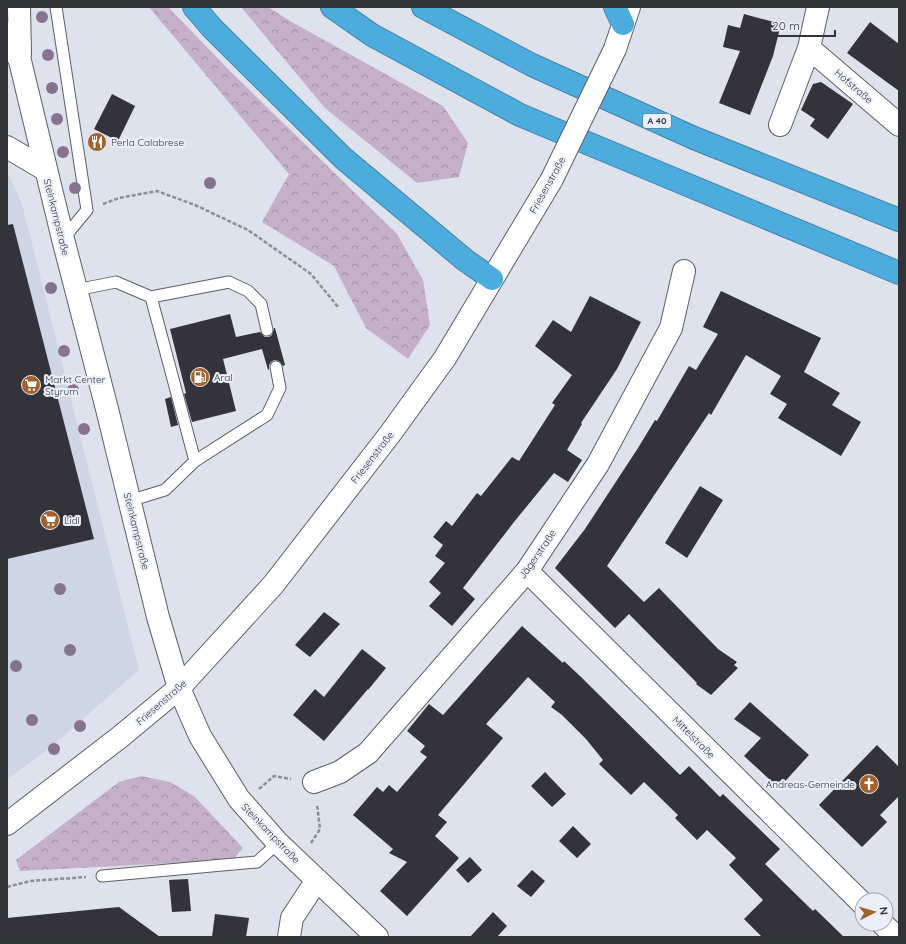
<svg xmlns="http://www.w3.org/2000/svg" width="906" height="944" font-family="Quicksand,sans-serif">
	<defs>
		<pattern id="forest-crowns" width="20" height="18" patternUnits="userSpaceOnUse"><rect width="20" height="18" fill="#c6b0c7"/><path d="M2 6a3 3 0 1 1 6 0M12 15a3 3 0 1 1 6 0" fill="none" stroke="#a190a3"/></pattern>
	</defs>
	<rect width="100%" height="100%" fill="#dde2ec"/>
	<path fill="#ced6e6" d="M7 175 10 178 22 204 139 670 46 751 7 779Z"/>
	<path fill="url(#forest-crowns)" d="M149 7H168L231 72 397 234 423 280 430 325 408 359 366 328 334 266 262 222 289 174Z
		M241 7H268L290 21 443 106 468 143 459 177 417 183 325 108Z
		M141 776 170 782 194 796 243 848 233 860 20 871 16 860 119 782Z"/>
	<path fill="#34323a" d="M744 14 781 24 773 56 750 115 719 103 740 51 723 47 728 25 740 28Z
		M870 22 899 44V91L847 53Z
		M821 82 853 104 828 139 810 126 815 119 801 110 813 84Z
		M112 94 135 106 118 141 94 129Z
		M13 224 94 539 7 559V225Z
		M721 291 821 338 804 372 840 393 832 405 861 422 841 456 778 418 787 404 770 394 781 376 746 355 711 415 709 413 607 566 644 602 659 588 718 649 737 662 734 665 738 668 711 695 696 684 697 683 629 614 615 628 555 568 585 529 638 448 655 420 657 421 689 366 696 370 718 334 703 327Z
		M590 296 641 322 617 369 581 423 582 424 567 450 582 460 568 482 554 473 514 522 463 588 475 599 452 626 429 606 441 593 429 582 445 563 435 556 443 545 433 537 446 521 452 526 477 493 481 496 512 457 519 461 555 405 552 403 572 375 535 346 553 320 571 332Z
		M230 314 236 337 260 332 265 337H269L272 335 274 328H275L285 365 283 366 279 361 274 360 271 362 269 365V369L268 370 262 349 223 359 236 411 192 422 184 394 186 393 170 329Z
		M171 397 178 425 171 427 165 399Z
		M700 486 723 500 687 558 665 543Z
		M324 612 340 624 310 657 295 645Z
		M522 626 563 663 564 661 581 677 680 775 689 766 720 797 723 794 780 849 765 864 813 911 815 909 844 937H762L744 919 763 900 729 865 736 858 707 830 697 840 675 818 678 815 644 782 631 795 599 764 603 760 586 739 562 715 551 707 555 702 528 677 486 724 503 738 438 815 447 822 435 836 459 858 407 916 380 891 407 862 389 853 393 849 353 815 377 787 383 792 389 785 397 792 427 757 420 752 425 746 407 731 429 704 443 715Z
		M362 649 386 668 368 690V689L324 741 293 715 315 689 324 697Z
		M750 702 809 755 779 788 744 756 761 738 734 719Z
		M877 745 899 767V796L880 815 887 822 862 847 819 805Z
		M545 772 566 794 552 807 531 786Z
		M573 826 591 844 577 858 559 841Z
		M470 857 482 870 468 883 456 870Z
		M532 870 545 881 531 897 517 886Z
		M188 879 191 911 172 912 169 880Z
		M119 907 160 937H7V918Z
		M493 912 507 926 497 937H470Z
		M215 914 249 918 246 937H212Z"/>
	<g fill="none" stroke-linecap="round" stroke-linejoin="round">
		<defs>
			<path id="lane" d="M56 7 87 210 63 239
				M76 290 116 282 151 297 195 461 165 490 129 501
				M151 297 229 282 248 291 261 304 267 330
				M195 461 267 415 280 388 276 367
				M102 876 257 862 278 843"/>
			<path id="street" d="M818 7 809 48 899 125
				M780 125 809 48
				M527 571 862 903
				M314 782 340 772 368 753 527 571 598 464 671 328 684 271
				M883 924 896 937
				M289 937 292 918 317 880"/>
			<path id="secondary" d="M19 7 20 54
				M7 33 20 61 63 239 107 409 158 617 179 688 200 736 239 799 278 843 377 937
				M615 49 629 7
				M7 147 46 170
				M7 824 120 737 179 688 273 585 390 434 445 358 552 179"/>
			<path id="highway" d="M194 7 212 28 343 158 465 260 492 279
				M332 7 372 35 520 115 899 273
				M423 7 532 65 694 138 899 220
				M615 7 623 24"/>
		</defs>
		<use href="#lane" stroke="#5b5f67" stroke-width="13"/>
		<use href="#street" stroke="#5b5f67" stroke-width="24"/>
		<use href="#secondary" stroke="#5b5f67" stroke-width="24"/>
		<use href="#highway" stroke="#4382a4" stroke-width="24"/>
		<path stroke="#8b8f96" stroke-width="2.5" stroke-dasharray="4 2" stroke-linecap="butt" d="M103 204 119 198 157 191 195 205 248 230 311 274 339 308
			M259 789 274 776 291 779
			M311 843 320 829 317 804
			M7 887 30 881 86 877"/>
		<use href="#lane" stroke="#fff" stroke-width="11"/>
		<use href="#street" stroke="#fff" stroke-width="22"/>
		<use href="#secondary" stroke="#fff" stroke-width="22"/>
		<use href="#highway" stroke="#4cacde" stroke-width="22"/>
		<defs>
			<path id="secondary-bridge" d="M552 179 615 49"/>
		</defs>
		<use href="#secondary-bridge" stroke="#5b5f67" stroke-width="24" stroke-linecap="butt"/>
		<use href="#secondary-bridge" stroke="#fff" stroke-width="22"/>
	</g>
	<g fill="#86738e">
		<circle cx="42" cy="17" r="6"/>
		<circle cx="48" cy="55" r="6"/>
		<circle cx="52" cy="88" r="6"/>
		<circle cx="57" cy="119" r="6"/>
		<circle cx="63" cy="152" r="6"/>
		<circle cx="210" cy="183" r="6"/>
		<circle cx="75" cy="188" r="6"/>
		<circle cx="51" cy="288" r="6"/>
		<circle cx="64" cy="351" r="6"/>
		<circle cx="73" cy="390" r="6"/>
		<circle cx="84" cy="429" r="6"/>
		<circle cx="60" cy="589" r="6"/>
		<circle cx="70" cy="650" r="6"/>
		<circle cx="16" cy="666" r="6"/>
		<circle cx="32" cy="720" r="6"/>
		<circle cx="80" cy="726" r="6"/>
		<circle cx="54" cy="749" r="6"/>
	</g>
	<defs>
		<symbol id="restaurant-disc" viewBox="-11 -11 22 22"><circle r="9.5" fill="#a3612e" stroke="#eaeff9"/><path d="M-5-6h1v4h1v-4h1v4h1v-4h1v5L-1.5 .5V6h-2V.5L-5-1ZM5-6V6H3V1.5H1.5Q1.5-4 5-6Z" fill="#fff"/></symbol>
		<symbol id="fuel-disc" viewBox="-11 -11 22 22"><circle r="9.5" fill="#a3612e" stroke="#eaeff9"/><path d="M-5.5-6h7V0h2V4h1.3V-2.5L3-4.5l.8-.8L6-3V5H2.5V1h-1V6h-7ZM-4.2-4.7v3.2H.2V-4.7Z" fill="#fff"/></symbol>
		<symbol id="supermarket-disc" viewBox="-11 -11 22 22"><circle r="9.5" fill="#a3612e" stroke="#eaeff9"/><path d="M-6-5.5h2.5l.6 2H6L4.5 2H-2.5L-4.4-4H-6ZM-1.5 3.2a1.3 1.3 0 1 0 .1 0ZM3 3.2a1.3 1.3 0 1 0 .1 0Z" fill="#fff"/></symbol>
		<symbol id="church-disc" viewBox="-11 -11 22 22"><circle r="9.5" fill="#a3612e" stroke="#eaeff9"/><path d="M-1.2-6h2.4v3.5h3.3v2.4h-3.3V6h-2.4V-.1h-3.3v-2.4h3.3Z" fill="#fff"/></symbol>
	</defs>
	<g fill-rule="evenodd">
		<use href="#restaurant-disc" x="86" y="131" width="22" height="22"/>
		<use href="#fuel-disc" x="189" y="366" width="22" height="22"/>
		<use href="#supermarket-disc" x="20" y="374" width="22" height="22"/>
		<use href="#supermarket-disc" x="39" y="509" width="22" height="22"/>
		<use href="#church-disc" x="858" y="773" width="22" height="22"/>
	</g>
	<g text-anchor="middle" stroke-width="4" stroke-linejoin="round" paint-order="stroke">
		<rect fill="#eaeff9" stroke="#696c72" stroke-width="1" x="643" y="114" width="28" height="14" rx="3"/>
		<g font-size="9" font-weight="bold" fill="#323438">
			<text x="657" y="124">A 40</text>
		</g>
		<g font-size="10" fill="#323438" stroke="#eaeff9">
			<text transform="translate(854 86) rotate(41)" y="4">Hofstraße</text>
			<text transform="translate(547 185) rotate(-61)" y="4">Friesenstraße</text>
			<text transform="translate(57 217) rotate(76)" y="4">Steinkampstraße</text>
			<text transform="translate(372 457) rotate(-52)" y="4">Friesenstraße</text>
			<text transform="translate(137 531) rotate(76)" y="4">Steinkampstraße</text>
			<text transform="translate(537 554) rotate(-55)" y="4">Jägerstraße</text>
			<text transform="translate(161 702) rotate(-41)" y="4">Friesenstraße</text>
			<text transform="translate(694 737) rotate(45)" y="4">Mittelstraße</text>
			<text transform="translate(271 833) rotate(46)" y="4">Steinkampstraße</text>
		</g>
		<g font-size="10" fill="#323438" stroke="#eaeff9" text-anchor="start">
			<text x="111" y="146">Perla Calabrese</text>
			<text x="214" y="381">Aral</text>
			<text x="45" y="383">Markt Center<tspan x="45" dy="12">Styrum</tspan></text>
			<text x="64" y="524">Lidl</text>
			<text x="855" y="788" text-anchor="end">Andreas-Gemeinde</text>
		</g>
	</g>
	<rect width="906" height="944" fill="none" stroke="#323438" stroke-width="16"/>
	<g transform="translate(874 912) rotate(84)"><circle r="19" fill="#eaeff9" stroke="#a0a4ac"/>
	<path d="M0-3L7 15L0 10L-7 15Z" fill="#a3612e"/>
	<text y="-6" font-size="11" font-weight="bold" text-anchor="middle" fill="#323438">N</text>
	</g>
	<path d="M766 30v6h69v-6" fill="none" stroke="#323438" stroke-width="2"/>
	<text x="772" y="30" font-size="12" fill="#323438" stroke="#eaeff9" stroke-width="3" paint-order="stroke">20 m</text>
</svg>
